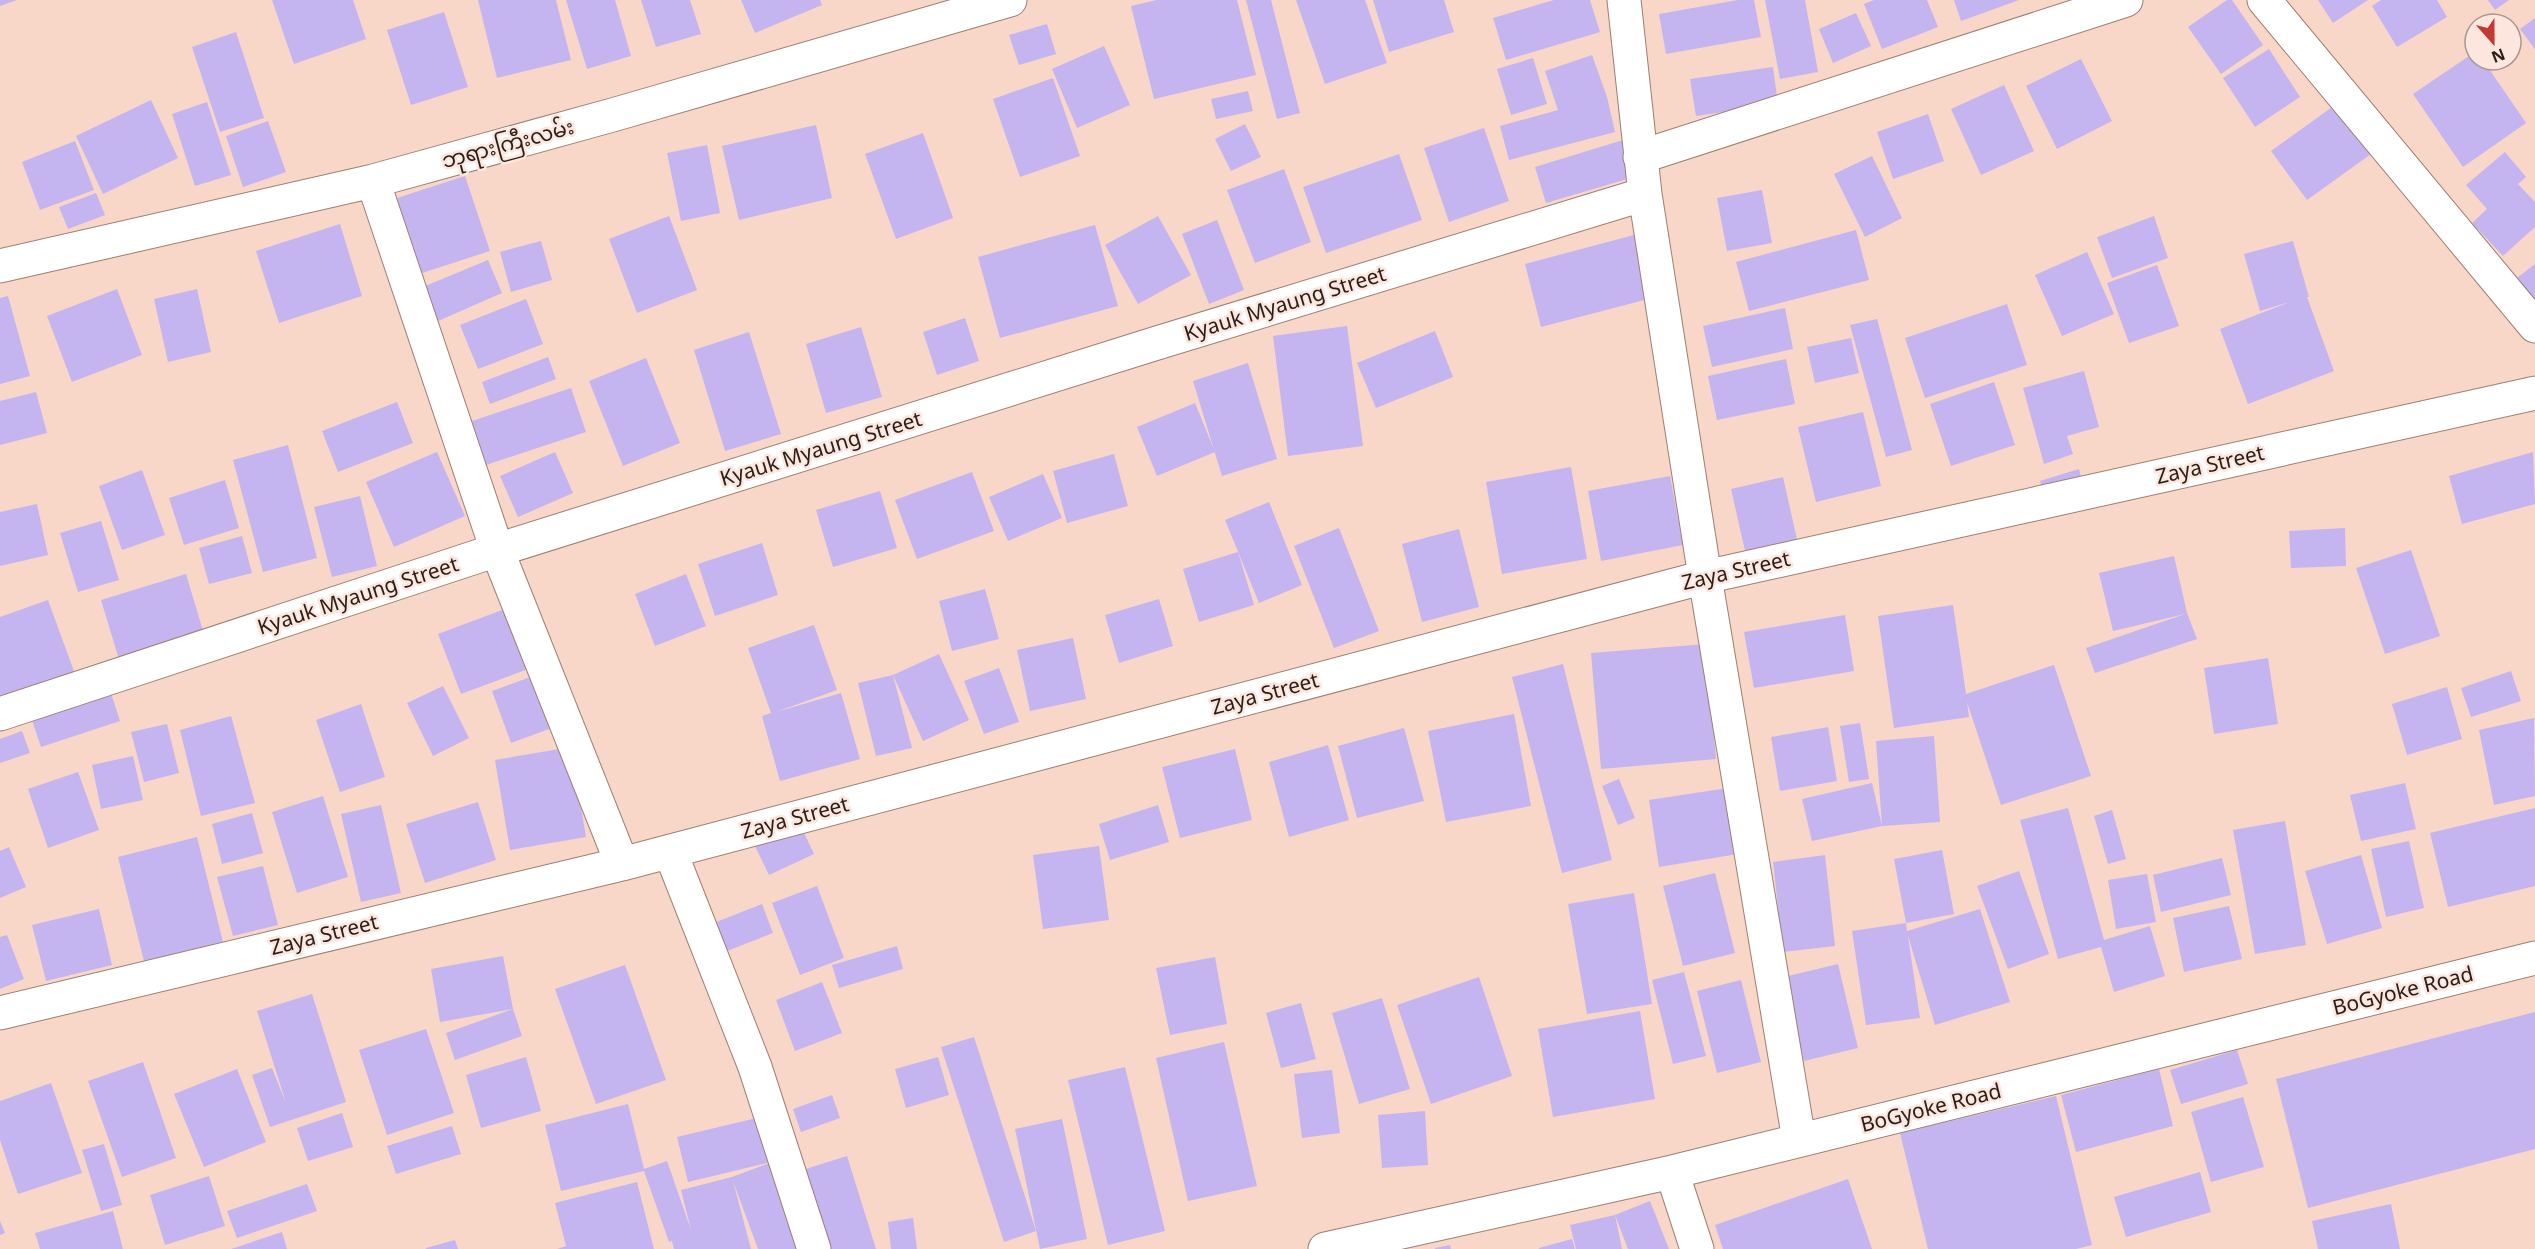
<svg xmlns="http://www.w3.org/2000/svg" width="2535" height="1249" font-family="Georgia,'Noto Sans Myanmar',serif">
	<rect width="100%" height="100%" fill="#f8d6c8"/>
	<path fill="#c4b5f1" d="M0 0H17L0 6Z
		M272 0H353L366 39 294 64Z
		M478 0H556L571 60 497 78Z
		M566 0H615L631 56 587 69Z
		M641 0H690L701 34 656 47Z
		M741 0H820L822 5 755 33Z
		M1157 0H1237L1256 75 1154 99 1131 6Z
		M1246 0H1271L1300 113 1277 119Z
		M1296 0H1365L1387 63 1325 84Z
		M1373 0H1444L1454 32 1389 52Z
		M1554 0H1590L1600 32 1506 60 1493 18Z
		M1738 0H1754L1761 37 1666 54 1659 14Z
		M1765 0H1805L1818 72 1780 79Z
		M1874 0H1927L1938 27 1882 49 1864 4Z
		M1954 0H2019L1961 21Z
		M2227 0H2232L2263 45 2221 74 2188 27Z
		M2318 0H2368L2333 23Z
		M2381 0H2437L2447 17 2397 47 2372 6Z
		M2488 0H2509L2495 10Z
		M444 12 468 87 411 105 387 30Z
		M1856 13 1871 46 1833 63 1819 29Z
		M2535 18V49L2520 29Z
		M1047 24 1056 54 1019 65 1009 35Z
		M236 32 264 118 220 132 192 47Z
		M1104 46 1130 105 1077 128 1052 69Z
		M2269 49 2300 97 2255 127 2223 78Z
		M2475 52V60H2483L2526 123 2463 167 2413 94Z
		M1592 55 1607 97 1615 132 1509 160 1500 126 1558 110 1545 71Z
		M1533 58 1547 104 1511 115 1497 69Z
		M2081 59 2112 121 2057 149 2026 86Z
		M1773 67 1778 104 1696 116 1690 79Z
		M1053 78 1080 156 1020 177 993 99Z
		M2004 85 2034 151 1981 175 1951 109Z
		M1248 91 1253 111 1216 119 1211 99Z
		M151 100 178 158 103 194 76 136Z
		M207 102 231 175 195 186 172 114Z
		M2335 105 2371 154 2307 200 2271 151Z
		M1928 114 1944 161 1893 179 1877 132Z
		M268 121 286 172 243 187 226 136Z
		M1245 124 1261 157 1231 171 1215 139Z
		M816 125 832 198 739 220 722 146Z
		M1484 128 1509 201 1449 222 1424 148Z
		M923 133 953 218 896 239 865 154Z
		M1623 140 1634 177 1546 203 1535 167Z
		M75 141 94 190 40 210 22 162Z
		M707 145 720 213 681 221 667 153Z
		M2505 152 2526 177 2518 184 2535 202V227L2503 256 2472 223 2487 209 2466 185Z
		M1399 154 1422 220 1326 253 1303 187Z
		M1872 156 1902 218 1865 237 1834 174Z
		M1284 169 1311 242 1255 263 1227 190Z
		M465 176 490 251 422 273 397 198Z
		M1762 190 1772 243 1727 251 1717 198Z
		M96 193 105 215 68 229 59 207Z
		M669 216 697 290 637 313 609 239Z
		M1158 216 1191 275 1138 304 1105 245Z
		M2154 216 2168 258 2112 278 2097 237Z
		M1217 220 1244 290 1209 304 1182 234Z
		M340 224 362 296 279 323 256 251Z
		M1095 225 1118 306 1000 338 978 257Z
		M1856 230 1869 280 1749 311 1736 262Z
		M1634 235 1652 298 1541 327 1525 264Z
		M541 241 552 280 511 292 500 252Z
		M2293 241 2309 297H2307L2334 371 2248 404 2220 329 2290 302 2260 311 2244 254Z
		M2087 252 2114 314 2062 336 2035 275Z
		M488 260 502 293 438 321 423 287Z
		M2535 264V316L2509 284Z
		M2157 265 2179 326 2129 343 2107 283Z
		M117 289 142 355 72 382 47 316Z
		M197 289 211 352 168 362 154 299Z
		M8 296 30 376 0 384V298Z
		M526 299 543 344 478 369 460 325Z
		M2007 304 2027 365 1925 398 1905 338Z
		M1785 308 1793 349 1712 367 1703 326Z
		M965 318 979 361 937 375 923 332Z
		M1877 319 1912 450 1886 457 1850 325Z
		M1347 326 1363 446 1288 456 1273 336Z
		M861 327 882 397 826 413 806 344Z
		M1435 331 1453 377 1376 408 1357 363Z
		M749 332 781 434 725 451 694 350Z
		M1851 338 1859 373 1815 383 1807 347Z
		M548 357 556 379 490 404 482 382Z
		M646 358 680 443 623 466 589 381Z
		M1786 359 1795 404 1717 420 1708 376Z
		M1248 363 1277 459 1222 476 1193 381Z
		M2084 371 2099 427 2067 436 2073 454 2044 464 2023 388Z
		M1994 382 2015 445 1951 466 1930 404Z
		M571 388 586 432 486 465 472 421Z
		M36 392 47 433 0 445V401Z
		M397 402 413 443 338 472 322 431Z
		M1195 403 1215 452 1157 476 1137 427Z
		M1863 412 1881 486 1816 502 1798 427Z
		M288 445 317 558 263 572 233 460Z
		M437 452 465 516 394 547 366 482Z
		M555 452 573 493 518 517 500 476Z
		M2533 452 2535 504 2462 524 2449 476Z
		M1114 454 1128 506 1067 523 1053 471Z
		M1571 467 1587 559 1502 574 1486 482Z
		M2079 469 2084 489 2046 500 2040 481Z
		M142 470 165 535 122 550 99 486Z
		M972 472 994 531 917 559 895 500Z
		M1043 474 1062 518 1008 541 989 497Z
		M1670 476 1683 545 1601 561 1588 491Z
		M1783 477 1798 544 1746 555 1731 489Z
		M225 480 239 528 184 545 169 498Z
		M880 491 897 548 833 567 816 510Z
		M360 496 377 566 332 577 314 507Z
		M1269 502 1302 585 1259 603 1225 520Z
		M37 504 48 555 0 566V512Z
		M101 521 119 580 78 592 60 533Z
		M1339 528 1379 631 1334 648 1294 546Z
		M2345 528 2346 566 2291 568 2289 531Z
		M1459 529 1479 607 1422 622 1402 544Z
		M242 536 252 573 209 584 199 548Z
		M762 543 778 595 715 616 698 564Z
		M2411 550 2440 636 2385 654 2356 568Z
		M1238 552 1254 605 1199 622 1183 569Z
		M2174 556 2187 613 2197 639 2095 673 2086 648 2185 614 2113 631 2099 573Z
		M186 574 206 641 121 666 101 600Z
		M686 574 706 626 655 646 635 594Z
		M985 589 999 639 952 651 939 601Z
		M1159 599 1173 646 1119 663 1105 615Z
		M48 600 79 685 0 707V617Z
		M1953 605 1966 694 2054 665 2091 776 2001 805 1967 702 1969 717 1894 728 1878 616Z
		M513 606 536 666 461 694 438 634Z
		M1845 615 1854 671 1754 688 1744 632Z
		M814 625 837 690 776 712 841 693 860 759 780 781 762 716 771 713 748 648Z
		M1073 638 1086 699 1030 711 1017 650Z
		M1706 644 1716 759 1601 769 1591 653Z
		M939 654 969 720 923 741 893 675 912 748 876 756 858 683 893 675Z
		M2268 658 2278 724 2214 734 2204 668Z
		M1563 664 1612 860 1562 873 1512 677Z
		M999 668 1019 722 984 734 964 681Z
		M2511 671 2521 701 2471 717 2461 688Z
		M544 672 563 724 511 743 492 691Z
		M443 686 469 738 433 756 407 703Z
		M109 687 120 721 41 747 30 714Z
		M2447 687 2462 739 2407 755 2392 704Z
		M361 704 385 777 340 792 316 720Z
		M1514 714 1531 806 1446 822 1428 731Z
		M231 716 255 803 201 816 180 730Z
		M2534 718 2535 796 2494 805 2479 730Z
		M1860 723 1869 779 1849 782 1840 726Z
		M167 724 179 773 144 782 131 732Z
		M1828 727 1837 781 1780 791 1771 737Z
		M1404 728 1424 801 1357 818 1338 746Z
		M22 731 30 753 0 763V739Z
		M1934 736 1940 822 1882 826 1876 741Z
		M1328 745 1349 820 1289 837 1269 762Z
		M571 747 586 837 510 850 495 760Z
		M1235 749 1252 820 1180 838 1162 767Z
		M133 756 143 800 101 809 92 765Z
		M78 772 99 830 48 848 28 789Z
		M1619 779 1635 818 1618 825 1602 786Z
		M1872 783 1882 826 1812 841 1802 799Z
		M2405 783 2416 829 2361 841 2350 795Z
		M1728 788 1738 854 1659 867 1649 800Z
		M323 796 348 877 297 893 272 812Z
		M478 802 496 860 425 883 406 824Z
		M381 805 401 893 361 902 341 814Z
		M1158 805 1169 842 1110 860 1099 824Z
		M2068 808 2104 940 2150 926 2165 976 2114 992 2101 947 2058 959 2020 820Z
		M2535 808V886L2448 907 2430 833Z
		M2112 810 2126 859 2108 864 2094 816Z
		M252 813 263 853 222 864 212 824Z
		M798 820 814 854 769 875 753 842Z
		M2285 821 2306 945 2255 954 2233 830Z
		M197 837 223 942 144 961 118 857Z
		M2409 841 2424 908 2386 917 2371 849Z
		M1099 846 1109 920 1043 929 1033 855Z
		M9 847 26 887 0 898V851Z
		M1942 850 1954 914 1906 923 1894 859Z
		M1825 855 1835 946 1783 952 1773 862Z
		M2361 855 2382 928 2327 944 2305 871Z
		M2222 858 2231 895 2161 912 2153 875Z
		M263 866 278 925 233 936 217 877Z
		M2019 871 2049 954 2008 969 1977 886Z
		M1715 873 1735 953 1683 966 1663 886Z
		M2147 874 2156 922 2116 929 2108 880Z
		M817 886 844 958 800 975 772 903Z
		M1634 893 1652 1004 1587 1014 1568 904Z
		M762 904 773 933 717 955 706 926Z
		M2229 906 2242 959 2184 972 2173 918Z
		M99 909 112 965 46 981 32 925Z
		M1980 909 2010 1002 1935 1025 1908 936 1920 1018 1866 1025 1852 931 1906 923 1907 931Z
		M7 935 24 979 0 989V937Z
		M897 946 903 969 839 988 832 965Z
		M503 956 513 1009 522 1036 455 1060 446 1033 513 1009 440 1022 431 969Z
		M1215 957 1227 1024 1170 1035 1156 968Z
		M1838 964 1858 1048 1804 1061 1784 977Z
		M625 965 666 1080 596 1104 555 989Z
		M1684 972 1706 1056 1673 1064 1652 980Z
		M1479 977 1512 1076 1431 1104 1397 1005Z
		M1741 980 1761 1062 1717 1073 1697 991Z
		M822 982 842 1033 795 1051 776 1000Z
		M312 994 346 1102 270 1127 252 1075 272 1068 286 1103 257 1011Z
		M1382 998 1410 1089 1359 1104 1332 1013Z
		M1301 1003 1316 1059 1281 1068 1266 1013Z
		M1640 1011 1655 1099 1553 1117 1538 1029Z
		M2535 1012V1149L2308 1208 2276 1079Z
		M426 1029 454 1113 387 1135 359 1050Z
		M974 1037 1036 1231 1004 1242 941 1047Z
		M1224 1042 1257 1186 1188 1201 1156 1058Z
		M2237 1050 2248 1084 2181 1104 2170 1070Z
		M526 1057 541 1111 481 1128 466 1075Z
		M938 1057 949 1095 906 1108 895 1069Z
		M143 1062 176 1158 122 1177 88 1081Z
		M1125 1067 1165 1231 1108 1245 1068 1080Z
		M237 1069 266 1142 204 1167 174 1094Z
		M2159 1069 2173 1126 2076 1152 2061 1095Z
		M1332 1070 1340 1133 1302 1138 1294 1074Z
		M51 1083 82 1173 18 1194 0 1140V1101Z
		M832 1095 840 1118 801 1132 793 1109Z
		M2056 1096 2092 1245 2076 1249H1928L1900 1133Z
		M2243 1097 2264 1167 2211 1182 2191 1112Z
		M628 1104 644 1169 667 1161 691 1230 681 1190 732 1177 772 1162 804 1249H758L733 1181 751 1249H674L672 1241 669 1242 644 1171 561 1191 545 1125Z
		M1425 1111 1428 1165 1382 1168 1378 1115Z
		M342 1113 353 1147 308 1161 297 1128Z
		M765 1116 775 1161 688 1182 677 1137Z
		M1062 1119 1087 1239 1040 1249 1015 1129Z
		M452 1126 461 1154 396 1174 387 1146Z
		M104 1144 122 1205 101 1211 82 1150Z
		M847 1156 876 1249H820L796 1172Z
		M2200 1172 2211 1212 2126 1237 2114 1197Z
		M209 1176 225 1226 165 1245 150 1195Z
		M1848 1179 1872 1249H1723L1715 1225Z
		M637 1182 654 1249H557L566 1246 555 1203Z
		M307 1184 317 1211 237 1238 227 1211Z
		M1650 1201 1669 1249H1628L1615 1215Z
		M2391 1204 2400 1249H2318L2312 1221Z
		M113 1211 123 1249H40L35 1233Z
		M1615 1215 1622 1249H1576L1570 1225Z
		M913 1218 917 1249H891L888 1222Z
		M0 1221 5 1233 0 1235Z
		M282 1232 287 1249H231Z
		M1572 1239 1575 1249H1539V1248Z
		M455 1240 458 1249H426V1248Z
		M1450 1245 1451 1249H1435V1248Z"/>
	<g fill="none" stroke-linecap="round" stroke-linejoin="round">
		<defs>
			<path id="minor" d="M1624 0 1645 194 1705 577 1799 1140
				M2264 0 2535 326
				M1640 157 2126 0
				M373 181 497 550 622 864
				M0 266 373 181 616 114 1010 0
				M0 714 497 550 1157 343 1645 194
				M670 851 755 1067 814 1249
				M0 1013 622 864 1705 577 2535 393
				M1672 1172 1697 1249
				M1325 1249 1672 1172 2535 958"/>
		</defs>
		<use href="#minor" stroke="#9e7f72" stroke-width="35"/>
		<use href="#minor" stroke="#fff" stroke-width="33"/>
	</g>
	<g text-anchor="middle" stroke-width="5" stroke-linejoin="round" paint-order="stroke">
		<g font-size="21" fill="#291d18" stroke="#fce6de">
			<text transform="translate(508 144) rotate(-15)" y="7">ဘုရားကြီးလမ်း</text>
			<text transform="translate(1285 304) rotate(-17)" y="7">Kyauk Myaung Street</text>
			<text transform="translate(821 449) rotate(-17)" y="7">Kyauk Myaung Street</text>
			<text transform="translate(2210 465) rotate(-13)" y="7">Zaya Street</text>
			<text transform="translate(1736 571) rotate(-13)" y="7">Zaya Street</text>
			<text transform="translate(358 596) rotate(-18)" y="7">Kyauk Myaung Street</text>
			<text transform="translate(1265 694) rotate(-15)" y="7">Zaya Street</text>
			<text transform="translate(795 818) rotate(-15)" y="7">Zaya Street</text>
			<text transform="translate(324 935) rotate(-14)" y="7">Zaya Street</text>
			<text transform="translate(2403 991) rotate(-14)" y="7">BoGyoke Road</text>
			<text transform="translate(1931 1108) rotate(-14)" y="7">BoGyoke Road</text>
		</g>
	</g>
	<g transform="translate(2493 42) rotate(159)"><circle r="28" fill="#fce6de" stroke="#a8968f" stroke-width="1.5"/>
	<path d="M0-4.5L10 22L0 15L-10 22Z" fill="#c53731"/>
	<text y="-9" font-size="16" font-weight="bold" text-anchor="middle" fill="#291d18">N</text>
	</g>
</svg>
